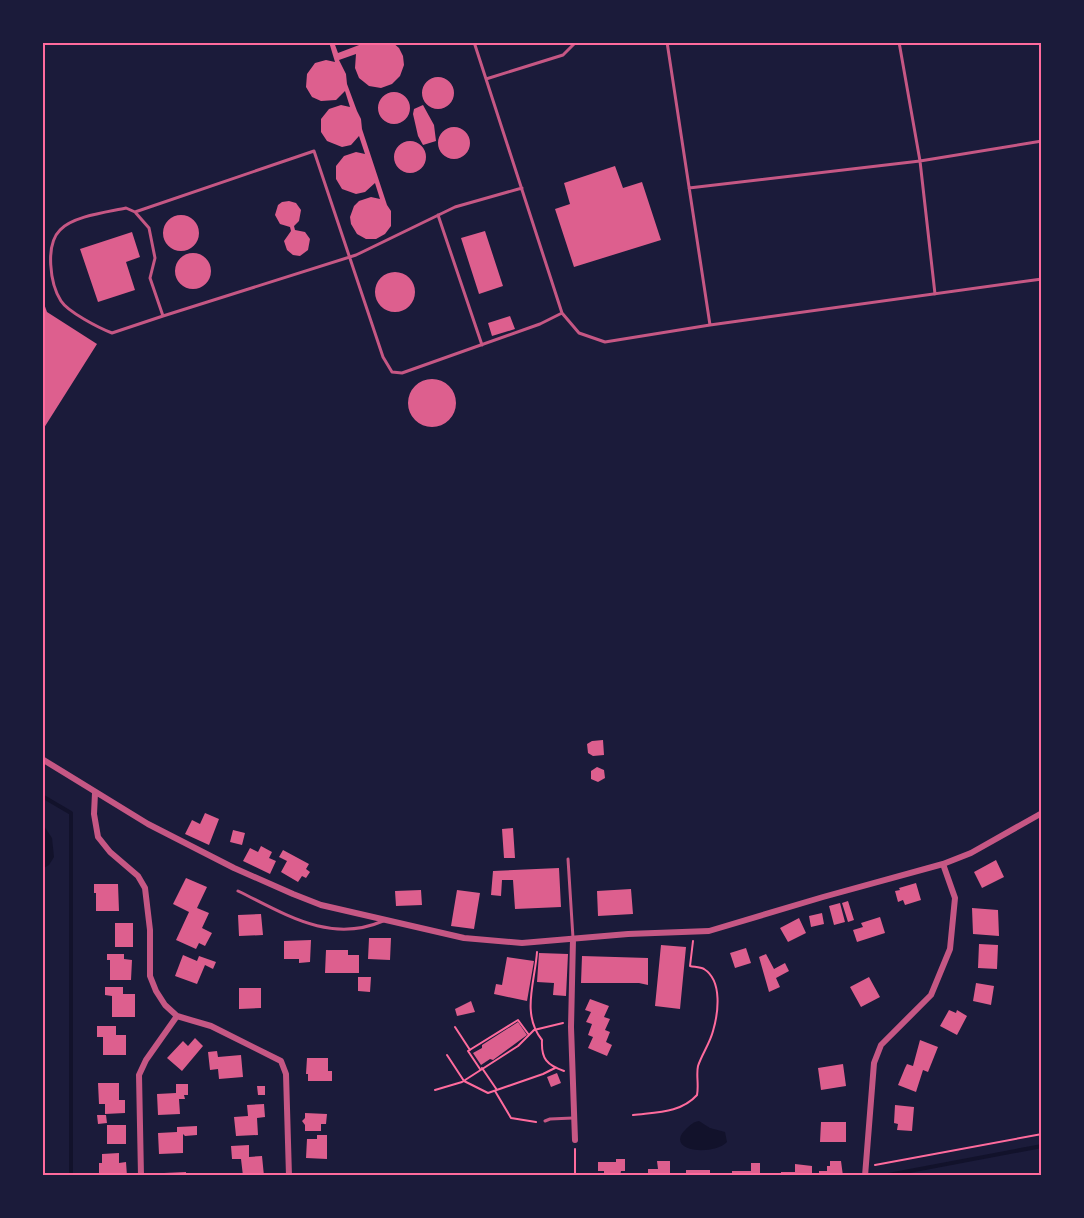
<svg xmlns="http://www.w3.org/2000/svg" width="1084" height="1218" font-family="Roboto,sans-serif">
	<rect width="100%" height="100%" fill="#1b1b3a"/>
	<path fill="#12122b" d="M42 823 52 838 54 857 49 865 42 869Z
		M699 1121 710 1128 725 1132 727 1142C712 1157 662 1151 687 1128 692 1124 693 1122 699 1121Z"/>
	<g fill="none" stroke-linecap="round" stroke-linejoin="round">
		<path stroke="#12122b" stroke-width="4" d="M42 796 71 813V1176
			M883 1176 1042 1146"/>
	</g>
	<path fill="#dd5f8e" d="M329 42H334L338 53 367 42H392L399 48 403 56 404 65 400 76 392 84 381 88 369 86 359 78 355 68 356 54 339 60 346 74 347 84 357 111 361 119 362 129 387 205 391 211V226L385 234 376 239H366L357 234 351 224 350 217 354 206 359 201 371 197 380 199 375 183 365 192 356 194 342 189 336 179V166L344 156 356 152 365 154 359 136 351 145 342 147 327 141 321 132V119L329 109 341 105 350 107 345 91 336 100 321 101 312 97 306 87 307 74 315 63 326 60 335 62Z
		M422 93a16 16 0 1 1 32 0a16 16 0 1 1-32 0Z
		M378 108a16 16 0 1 1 32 0a16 16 0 1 1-32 0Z
		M423 105 434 125 436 141 423 145 418 136 413 114 414 109Z
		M438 143a16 16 0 1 1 32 0a16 16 0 1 1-32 0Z
		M394 157a16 16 0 1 1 32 0a16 16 0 1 1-32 0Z
		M615 166 623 188 642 182 661 240 574 267 555 209 570 204 564 183Z
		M289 201 296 203 301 210 299 221 294 226 295 230 305 232 310 239 308 250 300 256 293 255 287 250 284 241 291 231 290 227 280 224 275 215 278 205 282 202Z
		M163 233a18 18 0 1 1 36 0a18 18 0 1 1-36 0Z
		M485 231 503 286 479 294 461 238Z
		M132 232 140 257 126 262 135 290 98 302 80 249Z
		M175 271a18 18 0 1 1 36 0a18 18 0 1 1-36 0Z
		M375 292a20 20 0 1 1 40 0a20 20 0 1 1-40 0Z
		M42 298 47 312 97 344 42 431Z
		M510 316 515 329 492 336 488 323Z
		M408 403a24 24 0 1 1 48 0a24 24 0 1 1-48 0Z
		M603 740 604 755 593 756 588 753 587 744 592 741Z
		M597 767 604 770 605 778 598 782 591 779V771Z
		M205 813 219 819 209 845 185 834 192 820 200 824Z
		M513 828 515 858H504L502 829Z
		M233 830 245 833 242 845 230 842Z
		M261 846 272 852 269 858 276 861 270 874 243 861 250 848 258 852Z
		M283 850 309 864 306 869 310 872 306 878 302 876 298 882 281 872 287 861 279 857Z
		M996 860 1004 877 982 888 974 872Z
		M559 868 561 907 515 909 513 880H502L501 896 491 895 493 871Z
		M186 878 207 887 197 908 209 913 202 928 212 933 205 946 199 943 196 949 176 940 189 912 173 904Z
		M916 883 921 900 905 905 903 900 898 902 895 891 900 890 899 888Z
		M94 884H118L119 911H96V893H94Z
		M631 889 633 914 598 916 597 891Z
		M421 890 422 905 396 906 395 891Z
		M457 890 480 893 474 929 451 926Z
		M848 901 854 920 848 922 842 903Z
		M840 903 845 922 834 925 829 906Z
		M972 908 998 910 999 936 973 934Z
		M822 913 824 924 811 927 809 916Z
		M261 914 263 935 239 936 238 915Z
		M880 917 885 933 857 942 853 930 863 927 861 923Z
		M799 918 806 933 788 942 780 928Z
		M115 923H133V947H115Z
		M369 938H391L390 960 368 959Z
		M311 940 310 962 299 963V959H284V941Z
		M979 944 998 945 997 969 978 968Z
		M661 945 686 947 680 1009 655 1006Z
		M746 948 751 963 735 968 730 953Z
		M326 950H348V955H359V973H325Z
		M539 953 568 954 566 996 553 995 554 983 537 982Z
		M107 954H124V959L132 960 131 980H110V960H107Z
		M766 954 774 969 785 963 789 971 776 978 780 987 769 992 759 957Z
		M183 955 197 961 199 956 216 962 213 969 205 965 197 984 175 976Z
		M582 956 648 958V985L639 983H581Z
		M507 957 534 961 527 1001 494 994 496 984 502 985Z
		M358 977H371L370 992 358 991Z
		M869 977 880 997 861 1007 850 987Z
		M976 983 994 986 991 1005 973 1001Z
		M105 987H123V994H135V1017H112V996L105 995Z
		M239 988H261V1008L239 1009Z
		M590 999 609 1006 604 1017 610 1019 605 1030 610 1032 606 1042 612 1045 607 1056 588 1048 593 1037 588 1035 592 1024 586 1022 591 1012 585 1010Z
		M471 1001 475 1012 457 1016 455 1009Z
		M949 1010 956 1013 957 1010 967 1016 957 1035 940 1026Z
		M518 1022 527 1035 493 1060 490 1059 481 1065 473 1053 482 1048V1045Z
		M97 1026H116V1035H126V1055H103V1037H97Z
		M195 1038 203 1046 182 1071 167 1058 183 1041 188 1046Z
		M920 1040 938 1047 928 1072 923 1070 916 1092 898 1085 905 1068 907 1064 913 1066Z
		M217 1051 218 1057 241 1055 243 1077 219 1079 218 1069 210 1070 208 1052Z
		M307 1058H328V1071H332V1081H308V1074H306Z
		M843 1064 846 1086 821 1090 818 1068Z
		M557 1073 561 1083 551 1087 547 1077Z
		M98 1083H119V1100H125V1113L105 1114V1104H99Z
		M176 1084H188V1095H184L185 1099H179L180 1114 158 1115 157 1094 176 1093Z
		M257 1086H265V1095H258Z
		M264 1104 265 1117 257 1118 258 1135 236 1136 234 1117 248 1116 247 1105Z
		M895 1105 914 1107 912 1131 897 1130 898 1124 894 1123Z
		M305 1113 327 1114 326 1124H321V1131H305V1125L302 1121 305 1118Z
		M97 1115H106L107 1123 98 1124Z
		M821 1122H846V1142H820Z
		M107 1125H126V1144H107Z
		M197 1126V1135L185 1136 183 1134V1153L159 1154 158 1133 177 1132V1127Z
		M317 1135H327V1159L306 1158 307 1139H317Z
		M249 1145V1157L262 1156 264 1176H243L241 1159H232L231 1146Z
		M119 1153V1163L126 1162 127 1176H99V1163H102V1154Z
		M616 1159H625V1171H621L620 1176H604V1171H598V1162H616Z
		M657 1161H670V1175L648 1176V1169H658Z
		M830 1161H841L843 1176H819V1171H827V1166H830Z
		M751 1163H760V1176H732V1171H751Z
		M795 1164 812 1166V1176H781V1172H795Z
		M686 1170H710V1176H686Z
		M186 1172V1176H164V1173Z"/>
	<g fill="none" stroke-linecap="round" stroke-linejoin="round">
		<path stroke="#ff6b9d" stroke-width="2" d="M537 952C535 982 521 1014 542 1040 541 1059 547 1065 564 1071
			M455 1027 470 1050
			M447 1055 464 1081 488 1093 543 1074 555 1068
			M482 1068 497 1090
			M480 1069 468 1051 518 1020 529 1035
			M435 1090 462 1082 518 1046 534 1030 563 1023
			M495 1091 511 1118 536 1122
			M633 1115C656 1112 681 1113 697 1095 699 1085 696 1075 698 1066 702 1054 710 1043 713 1031 718 1014 723 981 704 969 700 967 694 967 690 966L693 941
			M575 1149V1176
			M875 1165 1042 1134
			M1036 1176 1042 1175"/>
		<path stroke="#c65784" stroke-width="3" d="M474 42 562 313 579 333 605 342 710 325 1042 279
			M667 42 710 325
			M899 42 920 161 935 294
			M486 79 563 55 576 42
			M689 188 920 161 1042 141
			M126 208 135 212 149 228 155 258 150 278 163 316 112 333C99 328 68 312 61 301 50 284 45 245 60 230 73 216 108 212 126 208Z
			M135 212 314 151 383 357 392 372 402 373 540 324 562 313
			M438 215 482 345
			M163 316 356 255 455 207 522 188
			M568 859 573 938
			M238 891C285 914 330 944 383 921
			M545 1121 550 1119 573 1118"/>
		<path stroke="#c65784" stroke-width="6" d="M42 759 148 824 234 868 293 894 321 905 464 938 522 943 628 934 709 931 823 897 943 864 971 853 1042 813
			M95 793 94 814 98 837 110 852 138 876 145 888 150 930V976L156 991 165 1005 177 1016 211 1026 281 1061 286 1074 289 1176
			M573 939 571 1027 575 1140
			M141 1176 139 1075 146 1060 177 1016
			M865 1176 874 1063 881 1045 931 995 950 949 955 898 943 864"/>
	</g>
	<rect width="1084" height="1218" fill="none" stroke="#1b1b3a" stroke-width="87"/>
	<rect x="44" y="44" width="996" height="1130" fill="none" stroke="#ff6b9d" stroke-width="2"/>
</svg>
